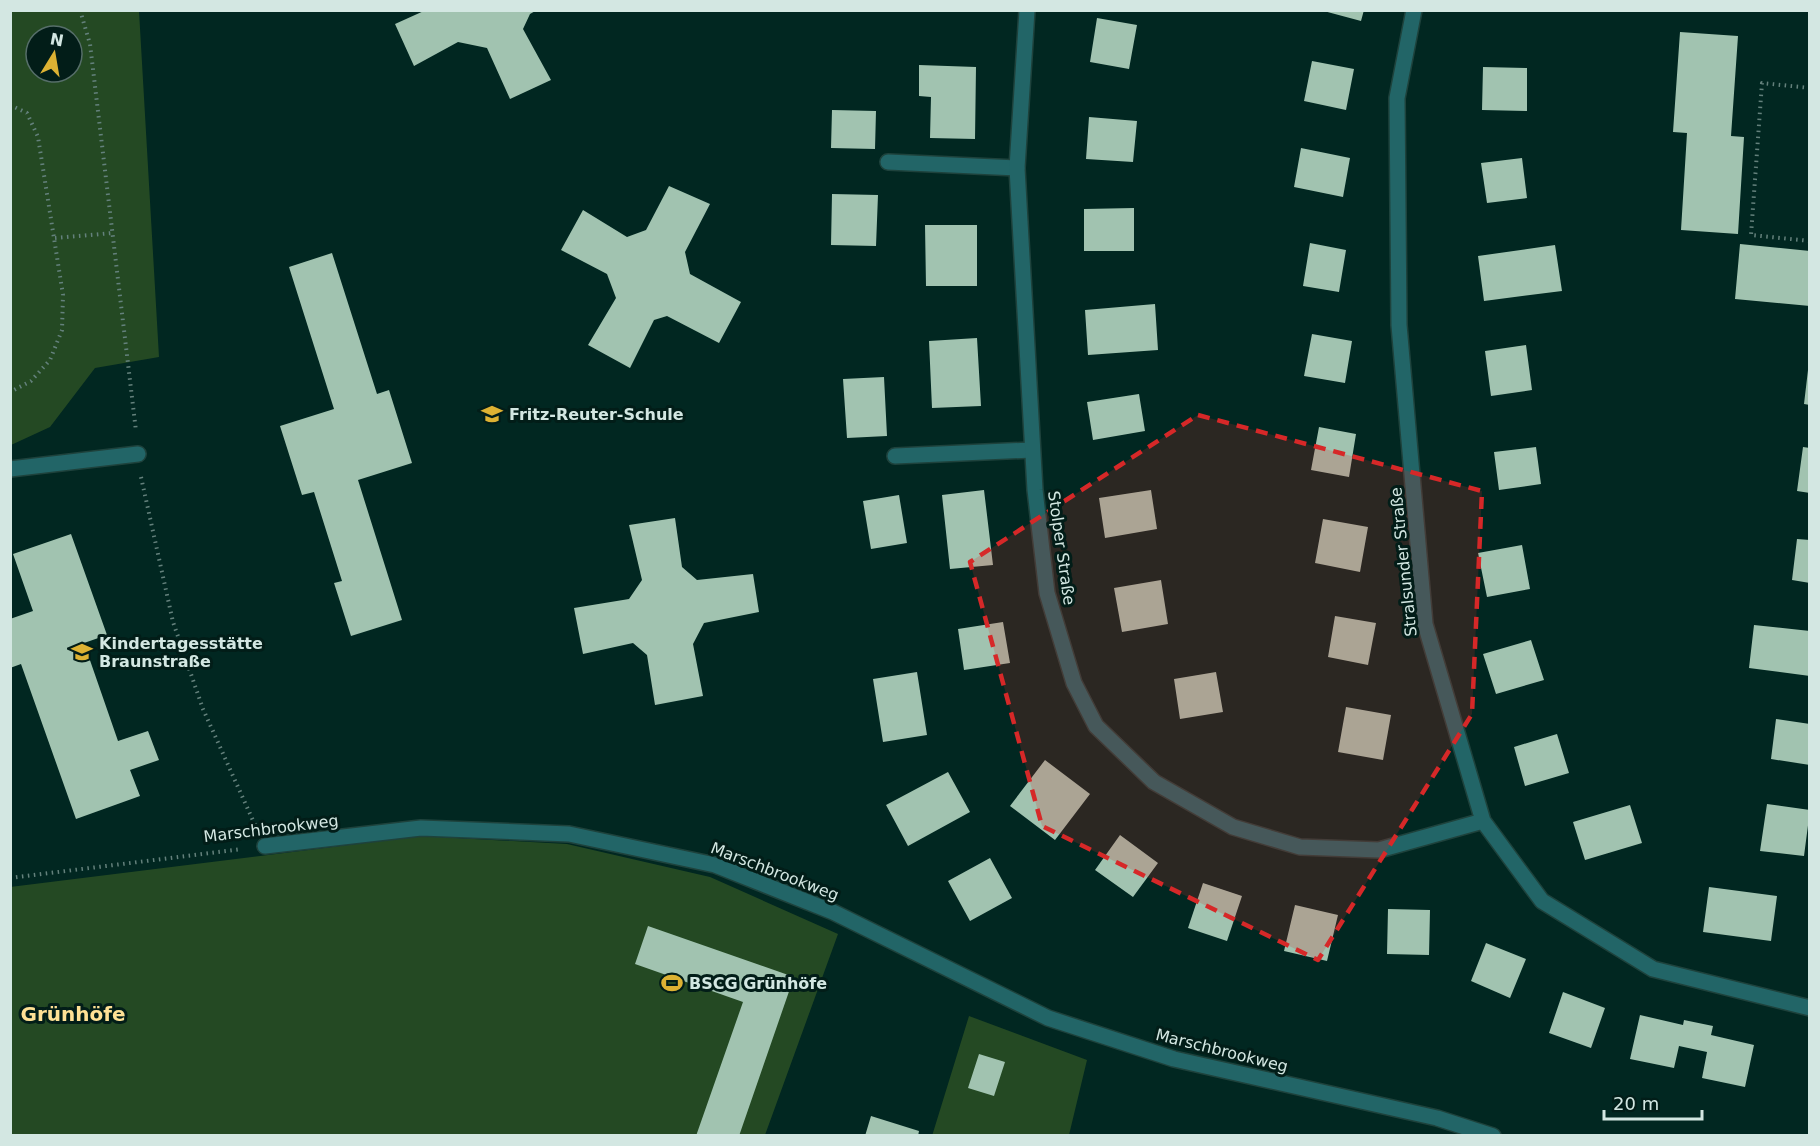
<svg xmlns="http://www.w3.org/2000/svg" width="1820" height="1146" font-family="'DejaVu Sans',sans-serif">
	<rect width="100%" height="100%" fill="#012721"/>
	<path fill="#244923" fill-rule="evenodd" d="M11 10 139 11 159 357 95 368 50 427 11 445ZM36 36H72V72H36Z
		M420 836 567 844 710 877 838 934 765 1135H11L10 887Z
		M969 1016 1087 1060 1069 1135 932 1136Z"/>
	<path fill="#a1c3b0" d="M426 10H537L530 14 523 29 551 80 510 99 487 48 458 42 414 66 395 24Z
		M1320 10H1364L1361 21Z
		M1097 18 1137 25 1129 69 1090 62Z
		M1680 32 1738 36 1731 136 1744 137 1738 234 1681 230 1687 133 1673 132Z
		M1312 61 1354 69 1346 110 1304 101Z
		M919 65 976 67 975 139 930 138 931 97 919 96Z
		M1483 67 1527 68V111L1482 110Z
		M832 110 876 111 875 149 831 148Z
		M1089 117 1137 121 1133 162 1086 159Z
		M1301 148 1350 158 1343 197 1294 187Z
		M1522 158 1527 198 1487 203 1481 163Z
		M669 186 710 204 685 252 690 274 741 302 719 343 667 316 654 320 630 368 588 345 616 298 607 274 561 250 583 210 627 237 646 230Z
		M832 194 878 195 876 246 831 245Z
		M1134 208V251H1084V209Z
		M925 225H977V286H926Z
		M1310 243 1346 250 1339 292 1303 286Z
		M1740 244 1810 251V306L1735 299Z
		M1555 245 1562 291 1484 301 1478 256Z
		M332 253 377 394 389 390 412 463 358 480 402 620 351 636 334 583 342 581 314 492 302 495 280 426 334 409 289 267Z
		M1155 304 1158 350 1088 355 1085 310Z
		M1312 334 1352 341 1345 383 1304 376Z
		M977 338 981 406 932 408 929 341Z
		M1526 345 1532 390 1491 396 1485 351Z
		M1808 370H1810V405L1804 404Z
		M884 377 887 436 847 438 843 379Z
		M1139 394 1145 431 1093 440 1087 402Z
		M1319 427 1356 434 1349 477 1311 470Z
		M1536 447 1541 484 1499 490 1494 452Z
		M1803 447 1810 448V493L1797 491Z
		M984 490 993 565 950 569 942 495Z
		M1151 490 1157 529 1105 538 1099 498Z
		M899 495 907 543 871 549 863 501Z
		M675 518 682 567 697 580 753 574 759 612 704 623 693 644 703 696 655 705 647 655 633 643 583 654 574 608 629 599 642 580 629 525Z
		M1323 519 1368 527 1360 572 1315 563Z
		M71 534 107 635 84 643 118 741 148 731 159 760 130 770 140 796 76 819 21 664 10 668V619L33 611 13 554Z
		M1797 539 1810 540V583L1792 580Z
		M1522 545 1530 589 1487 597 1478 553Z
		M1161 580 1168 624 1122 632 1114 588Z
		M1335 616 1376 623 1368 665 1328 657Z
		M1003 622 1010 663 964 670 958 629Z
		M1754 625 1810 631V676L1749 668Z
		M1531 640 1544 680 1496 694 1483 654Z
		M917 672 927 735 883 742 873 679Z
		M1216 672 1223 712 1180 719 1174 679Z
		M1346 707 1391 715 1383 760 1338 752Z
		M1776 719 1810 724V765L1771 759Z
		M1557 734 1569 773 1525 786 1514 747Z
		M1045 760 1090 794 1055 840 1010 806Z
		M948 772 970 812 908 846 886 805Z
		M1767 804 1810 810 1804 856 1760 851Z
		M1630 805 1642 843 1585 860 1573 822Z
		M1120 835 1158 863 1133 897 1095 870Z
		M990 858 1012 898 970 921 948 881Z
		M1203 883 1242 896 1227 941 1188 928Z
		M1709 887 1777 896 1771 941 1703 932Z
		M1295 905 1338 915 1327 961 1284 951Z
		M1388 909 1430 910 1429 955 1387 954Z
		M648 926 794 977 739 1136H696L743 1002 635 964Z
		M1486 943 1526 959 1510 998 1471 981Z
		M1563 992 1605 1008 1591 1048 1549 1033Z
		M1640 1015 1683 1025 1684 1020 1713 1026 1711 1035 1754 1045 1745 1087 1702 1078 1707 1052 1679 1046 1674 1068 1630 1059Z
		M979 1054 1005 1062 994 1096 968 1088Z
		M871 1116 919 1131 918 1136H865Z"/>
	<g fill="none" stroke-linecap="round" stroke-linejoin="round">
		<defs>
			<path id="lane" d="M888 162 1017 168
				M895 456 1032 450
				M10 469 138 454
				M265 846 421 828 569 834 715 865 833 912 1048 1018 1174 1059 1437 1118 1493 1136"/>
			<path id="street" d="M1027 10 1017 168 1035 490 1047 593 1074 683 1096 726 1154 782 1233 827 1300 847 1379 850 1483 821
				M1414 10 1397 98 1399 325 1425 624 1483 821 1542 901 1653 969 1810 1008"/>
		</defs>
		<use href="#lane" stroke="#1e423c" stroke-width="18"/>
		<use href="#street" stroke="#1e423c" stroke-width="18"/>
		<path stroke="#64817c" stroke-width="4" stroke-dasharray="1.5 4.5" stroke-linecap="butt" d="M80 10 90 44 136 431
			M1810 88 1762 83 1751 235 1810 241
			M10 105 27 113 38 137 63 295 62 330 50 360 31 381 10 392
			M55 238 113 233
			M141 477 173 622 203 709 255 825
			M10 878 242 849"/>
		<use href="#lane" stroke="#226567" stroke-width="15"/>
		<use href="#street" stroke="#226567" stroke-width="15"/>
	</g>
	<path fill="#d62828" fill-opacity="0.2" stroke="#d62828" stroke-width="4.5" stroke-dasharray="12 8" stroke-linejoin="round" d="M1198 415 1482 491 1472 714 1318 960 1042 826 970 562Z"/>
	<defs>
		<symbol id="school-bare" viewBox="-9 -9 18 18"><path d="M0-5L7-2L0 1L-7-2ZM-4 1L0 2.5L4 1V4Q0 6-4 4Z" fill="#ddb233" stroke="#021d18" stroke-width="2.5" paint-order="stroke"/></symbol>
		<symbol id="stadium-bare" viewBox="-9 -9 18 18"><path d="M0-5a6.5 5 0 1 0 0 10a6.5 5 0 1 0 0-10ZM-3.5-1.8h7v3.6h-7Z" fill="#ddb233" stroke="#021d18" stroke-width="2.5" paint-order="stroke"/></symbol>
	</defs>
	<g fill-rule="evenodd">
		<use href="#school-bare" x="477" y="399" width="30" height="30"/>
		<use href="#school-bare" x="67" y="637" width="30" height="30"/>
		<use href="#stadium-bare" x="657" y="968" width="30" height="30"/>
	</g>
	<g text-anchor="middle" stroke-width="6" stroke-linejoin="round" paint-order="stroke">
		<g font-size="16" font-weight="bold" fill="#d3e7e2" stroke="#021d18" text-anchor="start">
			<text x="509" y="420">Fritz-Reuter-Schule</text>
			<text x="99" y="649">Kindertagesstätte<tspan x="99" dy="18">Braunstraße</tspan></text>
			<text x="689" y="989">BSCG Grünhöfe</text>
		</g>
		<g font-size="16" fill="#d3e7e2" stroke="#021d18">
			<text transform="translate(1062 548) rotate(82)" y="6">Stolper Straße</text>
			<text transform="translate(1403 562) rotate(-96)" y="6">Stralsunder Straße</text>
			<text transform="translate(271 828) rotate(-7)" y="6">Marschbrookweg</text>
			<text transform="translate(775 871) rotate(21)" y="6">Marschbrookweg</text>
			<text transform="translate(1222 1050) rotate(14)" y="6">Marschbrookweg</text>
		</g>
		<g font-size="20" font-weight="bold" fill="#ffe195" stroke="#021d18">
			<text x="73" y="1021">Grünhöfe</text>
		</g>
	</g>
	<rect width="1820" height="1146" fill="none" stroke="#d3e7e2" stroke-width="24"/>
	<g transform="translate(54 54) rotate(11)"><circle r="28" fill="#021d18" stroke="#566e69" stroke-width="1.5"/>
	<path d="M0-4.5L10 22L0 15L-10 22Z" fill="#ddb233"/>
	<text y="-9" font-size="16" font-weight="bold" text-anchor="middle" fill="#d3e7e2">N</text>
	</g>
	<path d="M1604 1110v9h98v-9" fill="none" stroke="#d3e7e2" stroke-width="3"/>
	<text x="1613" y="1110" font-size="18" fill="#d3e7e2" stroke="#021d18" stroke-width="4.5" paint-order="stroke">20 m</text>
</svg>
